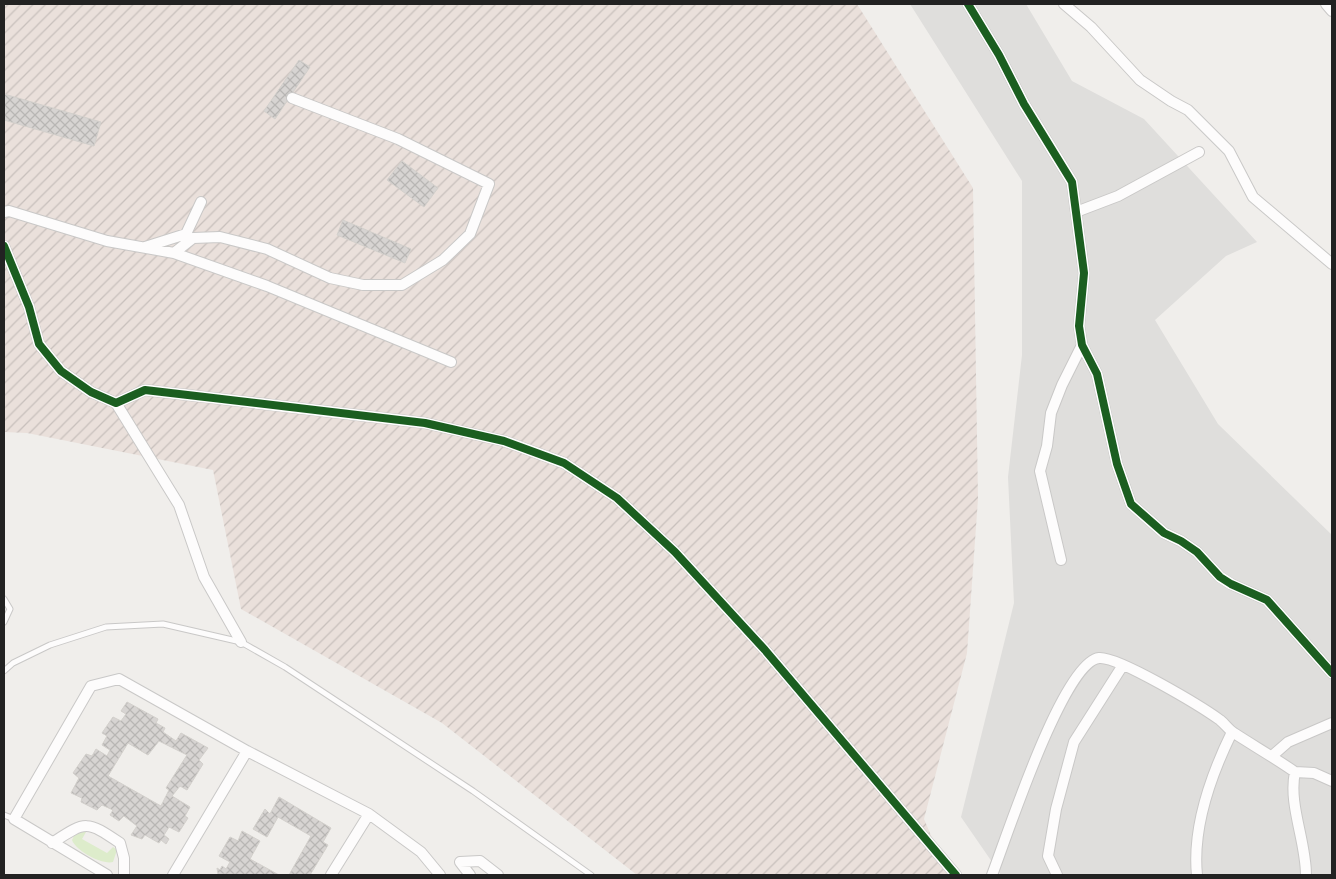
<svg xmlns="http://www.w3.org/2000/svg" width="1336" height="879" font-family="Raleway,sans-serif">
	<defs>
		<pattern id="military-furrows" width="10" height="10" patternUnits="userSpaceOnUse" patternTransform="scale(1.25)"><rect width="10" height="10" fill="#eae0db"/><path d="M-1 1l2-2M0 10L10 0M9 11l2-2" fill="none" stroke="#c8c0bc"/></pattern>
		<pattern id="building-cross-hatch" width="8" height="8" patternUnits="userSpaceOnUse" patternTransform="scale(1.25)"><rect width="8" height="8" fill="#d7d4d2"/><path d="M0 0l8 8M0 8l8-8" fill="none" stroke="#b8b6b4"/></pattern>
	</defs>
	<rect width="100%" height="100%" fill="#f0eeeb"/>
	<path fill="#dfdedc" d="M910 4H1026L1072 81 1144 119 1257 242 1226 256 1155 320 1218 424 1332 535V875H1001L961 817 1014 603 1008 477 1022 355V181Z"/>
	<path fill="url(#military-furrows)" d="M4 4H857L973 188 978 499 967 653 924 819 948 875H637L442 723 241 609 213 470 27 433 4 432Z"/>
	<path fill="#ddeccb" d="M83 831 86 832 82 839 107 853 113 847 117 850 113 862C102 865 76 851 72 840L74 836Z"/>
	<path fill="url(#building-cross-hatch)" stroke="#d3d0cc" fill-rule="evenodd" d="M299 60 310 67 275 119 264 111Z
		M4 94 101 122 94 146 4 120Z
		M402 161 438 188 424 207 387 180Z
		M343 220 411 249 405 263 337 235Z
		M127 702 158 719 156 723 165 728 163 732 176 741 181 733 208 748 199 760 203 764 187 790 180 786 172 796 190 807 185 816 188 818 179 832 169 827 164 835 169 839 166 844 161 840 159 843 145 835 142 839 131 835 137 826 124 816 119 821 110 815 113 810 102 805 97 810 81 802 82 798 71 793 79 778 73 773 86 754 92 756 96 749 107 756 110 750 102 745 107 736 102 733 113 717 121 721 126 714 121 711ZM159 741 187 755 166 788 169 790 161 806 108 776 128 743 148 755Z
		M279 797 331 828 323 842 328 845 310 875H289L311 836 278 817 267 837 253 829 265 809 270 814Z
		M242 831 260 841 250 859 279 875 218 874 217 868 220 870 222 866 226 869 230 862 219 856 230 837 238 841Z"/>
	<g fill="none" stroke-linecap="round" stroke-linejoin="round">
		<defs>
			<path id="lane" d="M4 599 10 609 4 622
				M4 671 13 663 50 645 106 627 163 624 241 642 285 667 473 791 591 875
				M4 815 14 819"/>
			<path id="street" d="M968 4 999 55 1024 104 1072 182 1084 273 1079 326 1082 345 1097 374 1117 464 1131 504 1164 533 1181 541 1197 552 1220 577 1231 584 1267 600 1332 673
				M1064 4 1091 27 1140 80 1171 101 1188 110 1229 151 1253 197 1332 264
				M1326 4 1332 11
				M4 212 9 211 107 241 174 253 267 286 451 362
				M1076 212 1118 196 1199 152
				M4 246 29 307 39 344 61 371 91 392 116 403 145 390 425 423 504 441 564 463 617 498 675 552 765 650 956 875
				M145 247 186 234 201 202
				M174 253 193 238 220 237 267 249 330 278 363 285H402L443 260 470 234 489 184 398 139 292 98
				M116 403 179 505 204 577 241 642
				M1061 560 1040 471 1047 446 1051 413 1062 385 1082 345
				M1272 756 1288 742 1332 723
				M1295 772 1314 773 1332 781
				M52 843C86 821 86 820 120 843L124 858V875
				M107 875 14 819 91 686 119 679 247 751 369 814 421 852 440 875
				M173 875 247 751
				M331 875 369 814
				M470 875 460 862 480 861 498 875
				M992 875C1006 839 1063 662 1099 658 1118 656 1202 707 1220 720 1225 724 1229 730 1234 733 1254 746 1275 758 1295 772 1288 804 1306 841 1306 875
				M1057 875 1048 856 1056 809 1074 742 1123 665
				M1197 875C1192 826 1211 775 1232 732"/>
		</defs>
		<use href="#lane" stroke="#c9c8c7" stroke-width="7"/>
		<use href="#street" stroke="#c9c8c7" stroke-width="12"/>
		<use href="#lane" stroke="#fdfcfc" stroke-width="5"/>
		<use href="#street" stroke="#fdfcfc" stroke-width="10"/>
		<defs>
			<path id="cycleway" d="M968 4 999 55 1024 104 1072 182 1084 273 1079 326 1082 345 1097 374 1117 464 1131 504 1164 533 1181 541 1197 552 1220 577 1231 584 1267 600 1332 673
				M4 246 29 307 39 344 61 371 91 392 116 403 145 390 425 423 504 441 564 463 617 498 675 552 765 650 956 875"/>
		</defs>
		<use href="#cycleway" stroke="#fff" stroke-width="11"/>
		<use href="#cycleway" stroke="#1b5e20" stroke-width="8"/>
	</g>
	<rect width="1336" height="879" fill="none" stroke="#222222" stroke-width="10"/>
</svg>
